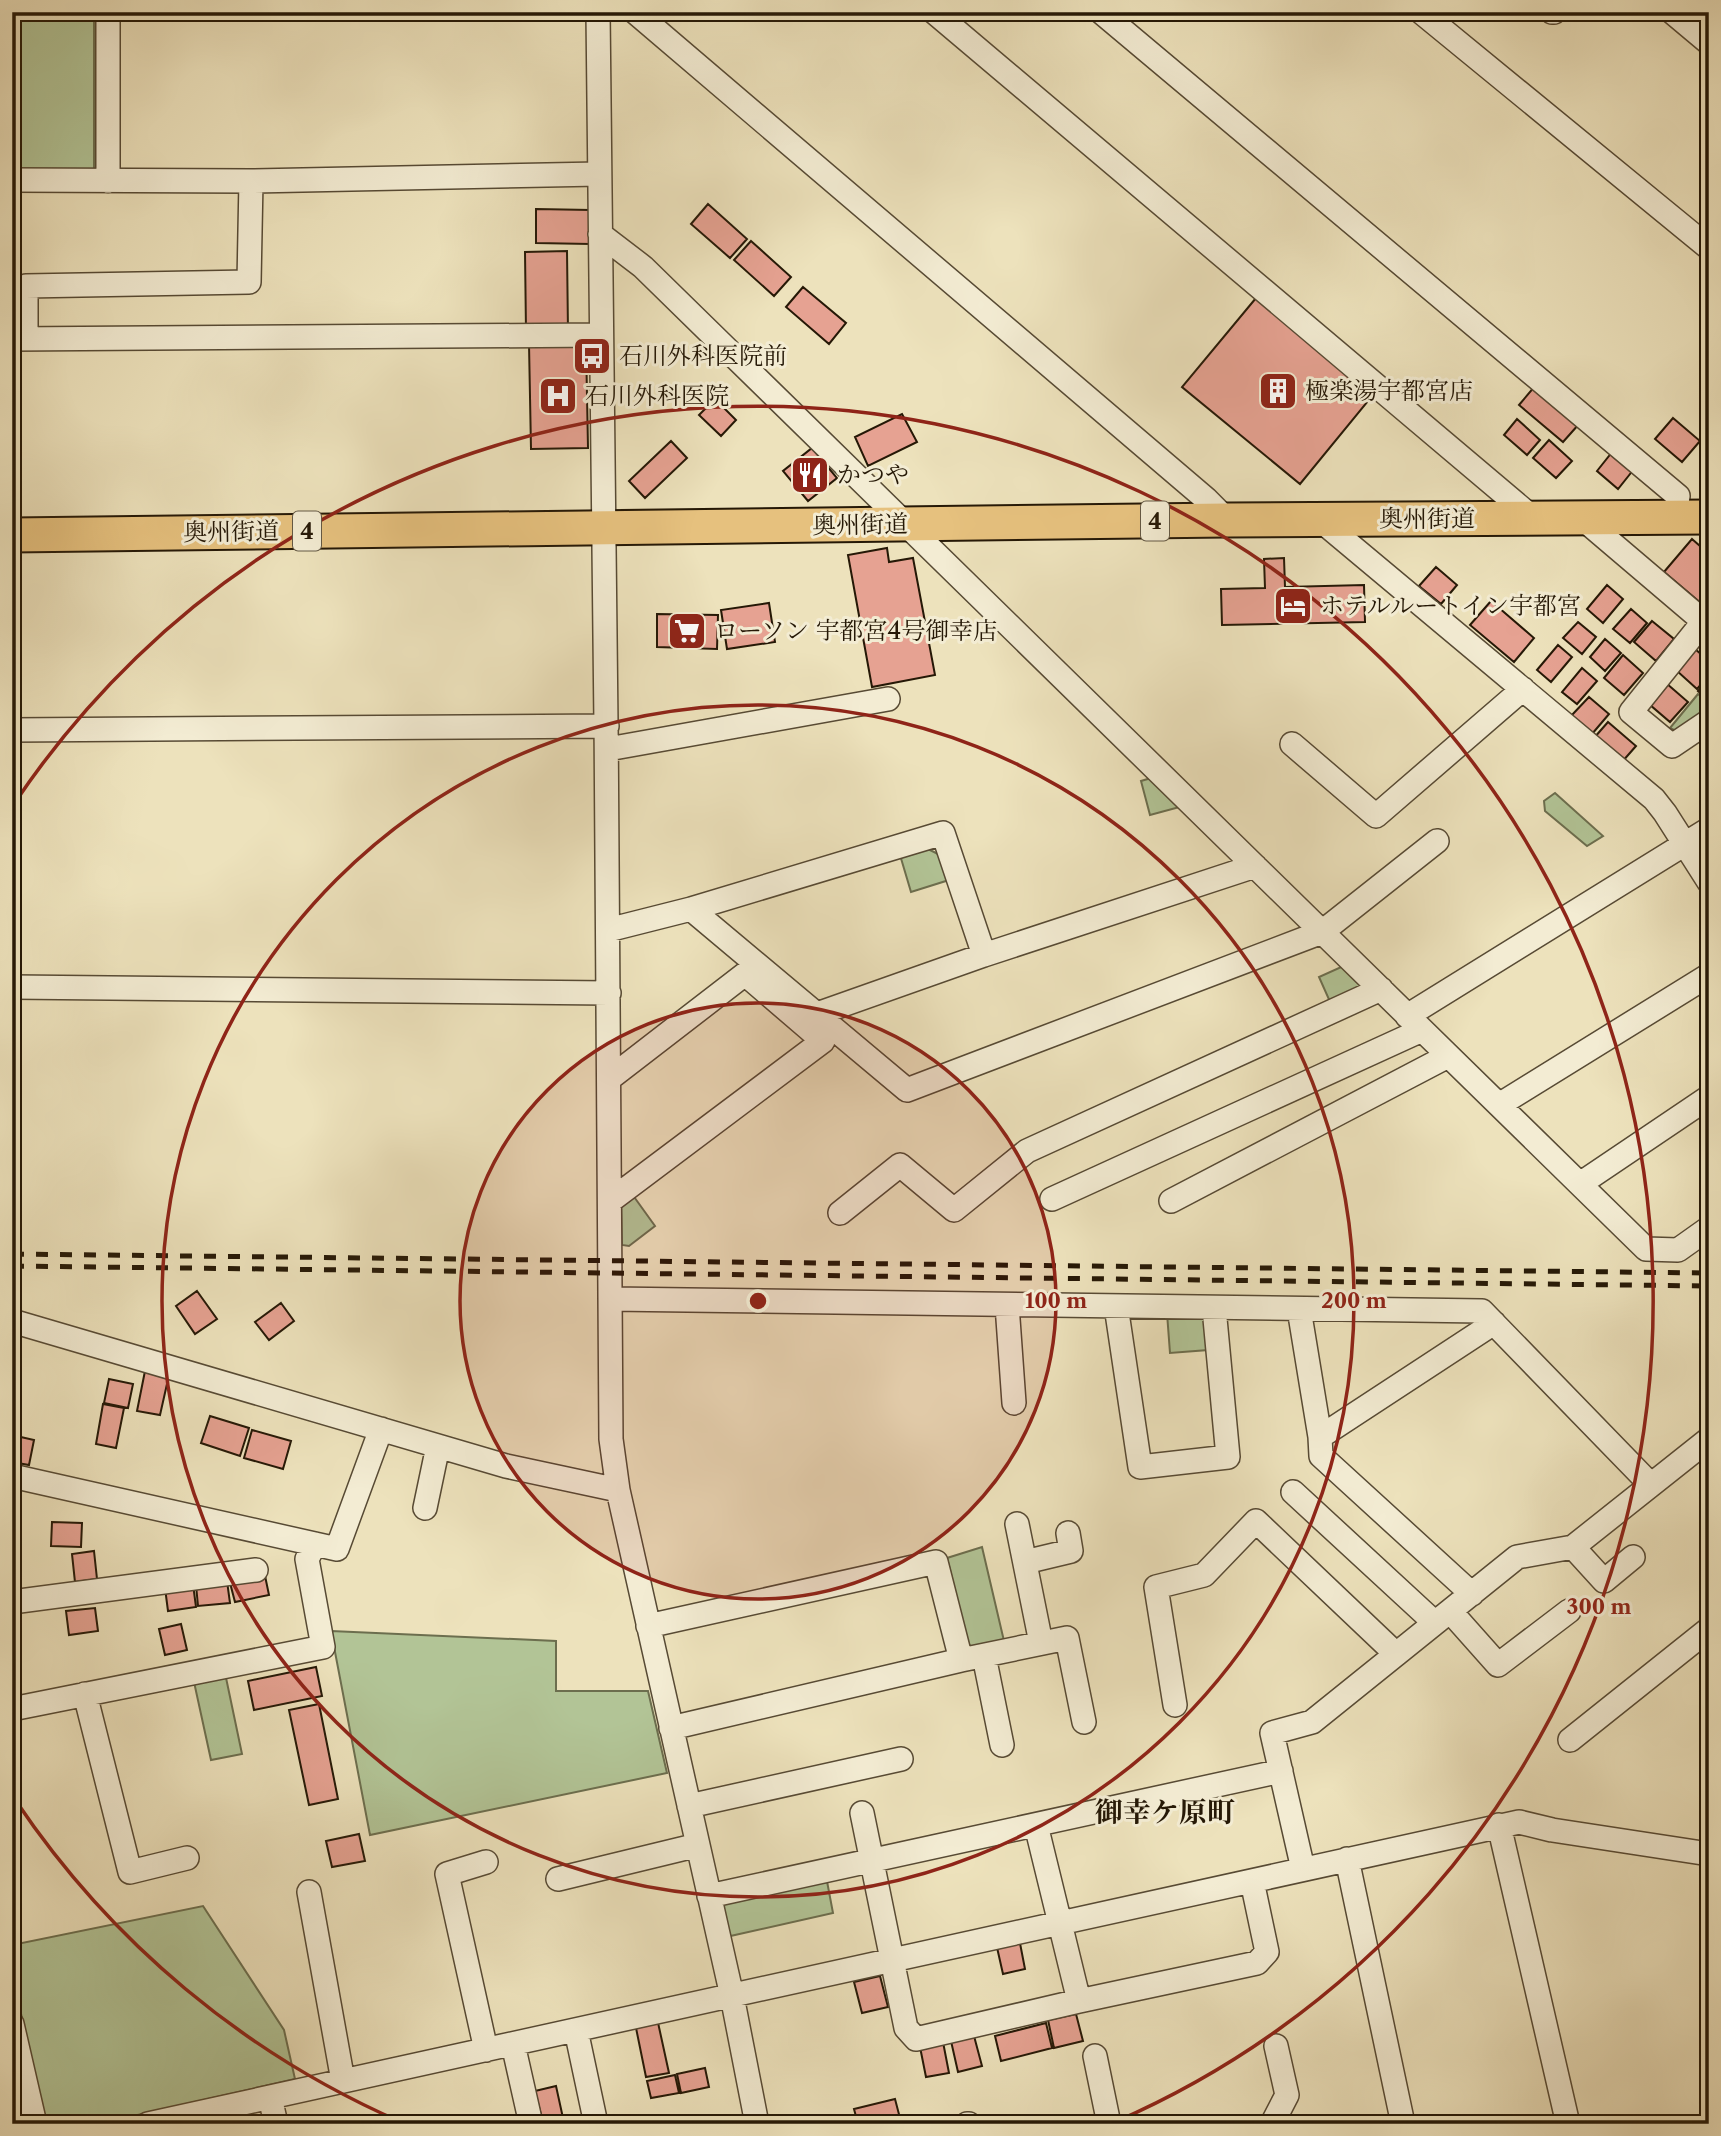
<svg xmlns="http://www.w3.org/2000/svg" width="1721" height="2136" font-family="'Libre Caslon Text','Noto Serif JP',serif">
	<rect width="100%" height="100%" fill="#ede2bc"/>
	<filter id="stains"><feTurbulence type="fractalNoise" baseFrequency=".00286" numOctaves="4"/><feColorMatrix values="0 0 0 0 .2 0 0 0 0 .09 0 0 0 0 .02 0 0 0 .5 -.17"/></filter>
	<radialGradient id="worn" r=".72"><stop offset=".6" stop-color="#630" stop-opacity="0"/><stop offset="1" stop-color="#630" stop-opacity=".3"/></radialGradient>
	<path fill="#b2c496" stroke="#6c6e4e" stroke-width="2" d="M12 12H94V169L12 171Z
		M1698 694 1709 703V711L1676 731 1670 728Z
		M1158 776 1187 805 1150 815 1141 781Z
		M1555 793 1603 836 1587 846 1545 811 1544 801Z
		M926 848 940 855 949 880 911 892 900 855Z
		M1350 963 1366 989 1331 1004 1319 977Z
		M632 1194 655 1226 629 1246 622 1245 621 1203Z
		M1195 1312 1204 1319 1208 1350 1170 1353 1167 1313Z
		M982 1547 1004 1641 975 1649 968 1644 947 1558Z
		M331 1631 556 1641V1691H648L667 1773 370 1835Z
		M225 1673 242 1754 211 1760 194 1682Z
		M826 1876 833 1913 726 1937 719 1898Z
		M203 1906 284 2030 295 2079 98 2124H47L41 2117 12 1967V1945Z"/>
	<path fill="#e6a292" stroke="#251806" stroke-width="2" d="M708 204 747 239 730 258 691 224Z
		M536 209 590 210V244L536 243Z
		M751 241 791 277 774 296 734 260Z
		M567 251 568 331H526L525 252Z
		M803 287 846 323 829 344 786 307Z
		M1256 298 1373 395 1300 484 1182 387Z
		M586 343 588 448 531 449 529 344Z
		M1535 386 1579 424 1563 442 1519 405Z
		M715 399 736 420 721 436 699 415Z
		M902 414 917 442 868 466 855 437Z
		M1673 418 1700 441 1682 462 1655 439Z
		M1517 419 1540 440 1527 455 1504 435Z
		M1549 440 1572 461 1556 478 1533 458Z
		M671 441 687 458 645 498 629 481Z
		M812 448 837 478 808 501 783 471Z
		M1613 451 1634 469 1618 489 1597 471Z
		M1692 539 1709 554V610L1664 572Z
		M887 548 889 562 913 558 935 675 872 687 848 555Z
		M1284 558 1285 587 1364 585 1365 622 1222 625 1221 589 1265 588 1264 559Z
		M1436 567 1457 585 1441 604 1419 586Z
		M1607 585 1623 599 1603 623 1587 609Z
		M1491 601 1534 638 1514 662 1470 625Z
		M769 603 775 642 727 649 721 610Z
		M1631 609 1647 623 1630 643 1613 629Z
		M657 614 718 615 717 649 657 647Z
		M1652 621 1674 639 1656 661 1634 642Z
		M1578 622 1596 637 1582 654 1563 638Z
		M1605 639 1621 653 1605 671 1590 657Z
		M1558 645 1572 657 1551 682 1537 670Z
		M1695 649 1709 661V674L1697 689 1677 671Z
		M1623 655 1643 673 1624 695 1604 678Z
		M1582 668 1597 681 1577 704 1562 692Z
		M1709 678V700L1698 691Z
		M1666 683 1688 702 1670 722 1649 704Z
		M1589 697 1609 714 1592 734 1571 716Z
		M1608 722 1636 746 1622 762 1594 738Z
		M197 1291 217 1319 195 1334 176 1306Z
		M281 1303 294 1321 269 1340 255 1322Z
		M145 1371 169 1375 160 1415 137 1411Z
		M109 1379 133 1384 128 1408 104 1403Z
		M103 1404 124 1408 116 1448 96 1444Z
		M210 1416 249 1428 240 1456 201 1443Z
		M252 1430 291 1441 283 1469 244 1458Z
		M12 1435 34 1440 29 1465 12 1462Z
		M52 1522 82 1523 81 1547 51 1546Z
		M12 1525 18 1526 17 1550H12Z
		M94 1551 97 1579 75 1582 72 1554Z
		M264 1571 269 1595 235 1602 229 1579Z
		M227 1581 230 1603 198 1606 196 1585Z
		M193 1584 196 1607 168 1611 165 1588Z
		M95 1608 98 1631 69 1635 66 1611Z
		M181 1624 187 1650 165 1655 159 1629Z
		M316 1667 322 1696 254 1710 248 1681Z
		M319 1704 338 1799 309 1805 289 1710Z
		M359 1834 365 1861 332 1867 326 1841Z
		M1019 1938 1025 1969 1003 1974 996 1943Z
		M880 1976 888 2007 862 2013 854 1982Z
		M1076 2014 1083 2041 1054 2048 1048 2020Z
		M657 2018 669 2073 646 2077 635 2023Z
		M1046 2023 1052 2048 1001 2061 995 2036Z
		M974 2036 982 2066 958 2072 951 2041Z
		M943 2042 949 2073 926 2077 920 2047Z
		M705 2068 709 2087 681 2093 677 2074Z
		M675 2075 679 2093 651 2098 647 2081Z
		M556 2086 563 2118 543 2123 535 2091Z
		M12 2098H15L21 2124H12Z
		M895 2099 901 2122 858 2124 854 2109Z"/>
	<g fill="none" stroke-linecap="round" stroke-linejoin="round">
		<defs>
			<path id="minor" d="M108 12V181
				M598 12C602 488 611 963 611 1439L618 1490 732 1996 757 2124
				M635 12 1206 499 1227 520
				M934 12 1533 518
				M1101 12 1678 496 1675 518
				M1421 12 1709 248
				M1552 12H1554
				M1672 12 1709 43
				M12 180 251 181 599 174
				M600 234 643 267 1646 1249 1678 1250 1709 1228
				M12 339 600 335
				M26 339V286L249 282 251 181
				M1582 518 1709 626
				M1319 519 1654 799 1665 813 1709 882
				M1704 621 1631 712 1672 746 1709 721
				M12 730 607 726
				M1292 744 1376 816 1523 689
				M608 749 888 699
				M691 909 907 1090 1322 932 1437 841
				M608 930 691 909 943 833 984 955
				M12 987 609 993
				M817 1014 984 955 1255 866
				M1407 1016 1709 829
				M609 1079 745 974 823 1041 610 1201
				M1499 1105 1709 975
				M1580 1184 1709 1097
				M1052 1199 1422 1030
				M1171 1201 1448 1056
				M840 1213 900 1165 954 1210 1027 1151 1381 989
				M611 1299 1482 1311 1651 1485
				M1007 1305 1014 1403
				M1116 1306 1140 1467 1228 1457 1214 1308
				M1299 1309 1320 1437
				M12 1321 506 1466 618 1490
				M12 1476 337 1549 381 1429
				M1293 1492 1435 1623
				M425 1508 438 1446
				M1017 1524 1041 1643
				M1573 1547 1604 1581 1633 1557
				M1025 1562 1071 1551 1068 1533
				M1472 1594 1321 1456 1320 1437 1494 1323
				M12 1602 256 1570
				M1450 1611 1498 1665 1569 1611
				M648 1626 936 1562 961 1660 1067 1638 1084 1722
				M984 1656 1002 1745
				M85 1694 130 1872 187 1858
				M1175 1705 1156 1587 1204 1575 1256 1521 1396 1654
				M12 1709 323 1647 307 1559 315 1544
				M671 1728 961 1660
				M1570 1740 1709 1629
				M689 1806 901 1759
				M862 1813 906 2028 916 2039 1079 2001 1257 1963 1267 1952 1252 1881
				M1036 1825 1079 2001
				M1499 1825 1568 2124
				M1347 1859 1403 2124
				M486 1862 447 1874 486 2050
				M1303 1869 1272 1733 1312 1722 1517 1557 1573 1547 1709 1439
				M558 1879 698 1845
				M309 1892 343 2081
				M709 1896 1281 1771
				M12 2024 35 2124
				M576 2030 596 2124
				M513 2044 531 2124
				M1095 2056 1109 2124
				M270 2097 276 2124
				M148 2124 1519 1822 1552 1830 1709 1854
				M967 2124H969
				M1272 2124 1287 2095 1276 2046"/>
			<path id="highway" d="M12 535 1227 520 1709 517"/>
		</defs>
		<use href="#minor" stroke="#574a34" stroke-width="26"/>
		<use href="#highway" stroke="#251806" stroke-width="37"/>
		<use href="#minor" stroke="#f3ecd3" stroke-width="23"/>
		<use href="#highway" stroke="#e6c17e" stroke-width="33"/>
		<path stroke="#251806" stroke-width="5" stroke-dasharray="12 12" stroke-linecap="butt" d="M12 1254 1709 1273
			M12 1266 1709 1286"/>
	</g>
	<circle cx="758" cy="1301" r="298" fill="#8f2418" fill-opacity=".12"/>
	<g fill="none" stroke="#8f2418" stroke-width="3.5">
		<circle cx="758" cy="1301" r="298"/>
		<circle cx="758" cy="1301" r="596"/>
		<path d="M401 2122A895 895 0 0 1 16 1801M16 801A895 895 0 1 1 1115 2122"/>
	</g>
	<defs>
		<symbol id="bus-square" viewBox="-11 -11 22 22"><rect x="-9" y="-9" width="18" height="18" rx="4" fill="#8f2418" stroke="#f3ecd3"/><path d="M-5-6H5V4H4V6H2V4H-2V6H-4V4H-5ZM-3.5-4V0h7V-4ZM-3.5 1.2v1.5H-2V1.2ZM2 1.2v1.5H3.5V1.2Z" fill="#fff"/></symbol>
		<symbol id="building-square" viewBox="-11 -11 22 22"><rect x="-9" y="-9" width="18" height="18" rx="4" fill="#8f2418" stroke="#f3ecd3"/><path d="M-4-6H4V6H1V3H-1V6H-4ZM-2.5-4.3h1.7v1.8h-1.7ZM.8-4.3h1.7v1.8H.8ZM-2.5-1h1.7V.8h-1.7ZM.8-1h1.7V.8H.8Z" fill="#fff"/></symbol>
		<symbol id="hospital-square" viewBox="-11 -11 22 22"><rect x="-9" y="-9" width="18" height="18" rx="4" fill="#8f2418" stroke="#f3ecd3"/><path d="M-5-5h3v3.5h4V-5h3V5h-3V1.5h-4V5h-3Z" fill="#fff"/></symbol>
		<symbol id="restaurant-square" viewBox="-11 -11 22 22"><rect x="-9" y="-9" width="18" height="18" rx="4" fill="#8f2418" stroke="#f3ecd3"/><path d="M-5-6h1v4h1v-4h1v4h1v-4h1v5L-1.5 .5V6h-2V.5L-5-1ZM5-6V6H3V1.5H1.5Q1.5-4 5-6Z" fill="#fff"/></symbol>
		<symbol id="hotel-square" viewBox="-11 -11 22 22"><rect x="-9" y="-9" width="18" height="18" rx="4" fill="#8f2418" stroke="#f3ecd3"/><path d="M-6-4.5h1.5V1H6V5H4.5V3h-9V5H-6ZM-4 0a1.8 1.8 0 1 1 3.6 0ZM.5 0V-2.5h3Q6-2.5 6 0Z" fill="#fff"/></symbol>
		<symbol id="supermarket-square" viewBox="-11 -11 22 22"><rect x="-9" y="-9" width="18" height="18" rx="4" fill="#8f2418" stroke="#f3ecd3"/><path d="M-6-5.5h2.5l.6 2H6L4.5 2H-2.5L-4.4-4H-6ZM-1.5 3.2a1.3 1.3 0 1 0 .1 0ZM3 3.2a1.3 1.3 0 1 0 .1 0Z" fill="#fff"/></symbol>
	</defs>
	<g fill-rule="evenodd">
		<use href="#bus-square" x="570" y="334" width="44" height="44"/>
		<use href="#building-square" x="1256" y="369" width="44" height="44"/>
		<use href="#hospital-square" x="536" y="374" width="44" height="44"/>
		<use href="#restaurant-square" x="788" y="453" width="44" height="44"/>
		<use href="#hotel-square" x="1271" y="584" width="44" height="44"/>
		<use href="#supermarket-square" x="665" y="609" width="44" height="44"/>
	</g>
	<g text-anchor="middle" stroke-width="6" stroke-linejoin="round" paint-order="stroke">
		<g fill="#f3ecd3" stroke="#635844" stroke-width="2">
			<rect x="1141" y="501.5" width="28" height="39" rx="5"/>
			<rect x="293" y="511.5" width="28" height="39" rx="5"/>
		</g>
		<g font-size="23" font-weight="bold" fill="#251806">
			<text x="1155" y="529">4</text>
			<text x="307" y="539">4</text>
		</g>
		<g font-size="24" fill="#251806" stroke="#f3ecd3" text-anchor="start">
			<text x="619" y="364">石川外科医院前</text>
			<text x="1305" y="399">極楽湯宇都宮店</text>
			<text x="585" y="404">石川外科医院</text>
			<text x="837" y="483">かつや</text>
			<text x="1320" y="614">ホテルルートイン宇都宮</text>
			<text x="714" y="639">ローソン 宇都宮4号御幸店</text>
		</g>
		<g font-size="24" fill="#251806" stroke="#f3ecd3">
			<text x="1427" y="527">奥州街道</text>
			<text transform="translate(860 525) rotate(-1)" y="8">奥州街道</text>
			<text transform="translate(231 532) rotate(-1)" y="8">奥州街道</text>
		</g>
		<g font-size="28" font-weight="bold" fill="#251806" stroke="#f3ecd3">
			<text x="1165" y="1822">御幸ケ原町</text>
		</g>
	</g>
	<circle cx="758" cy="1301" r="10" fill="#8f2418" stroke="#f3ecd3" stroke-width="3.5"/>
	<g font-size="21" text-anchor="middle" font-weight="bold" fill="#8f2418" stroke="#f3ecd3" stroke-width="6" stroke-linejoin="round" paint-order="stroke">
		<text x="1056" y="1308">100 m</text>
		<text x="1354" y="1308">200 m</text>
		<text x="1599" y="1614">300 m</text>
	</g>
	<rect width="1721" height="2136" fill="none" stroke="#ede2bc" stroke-width="42"/>
	<rect x="14" y="14" width="1693" height="2108" fill="none" stroke="#251806" stroke-width="3.5"/>
	<rect x="21" y="21" width="1679" height="2094" fill="none" stroke="#251806" stroke-width="2"/>
	<rect width="100%" height="100%" filter="url(#stains)"/>
	<rect width="100%" height="100%" fill="url(#worn)"/>
</svg>
